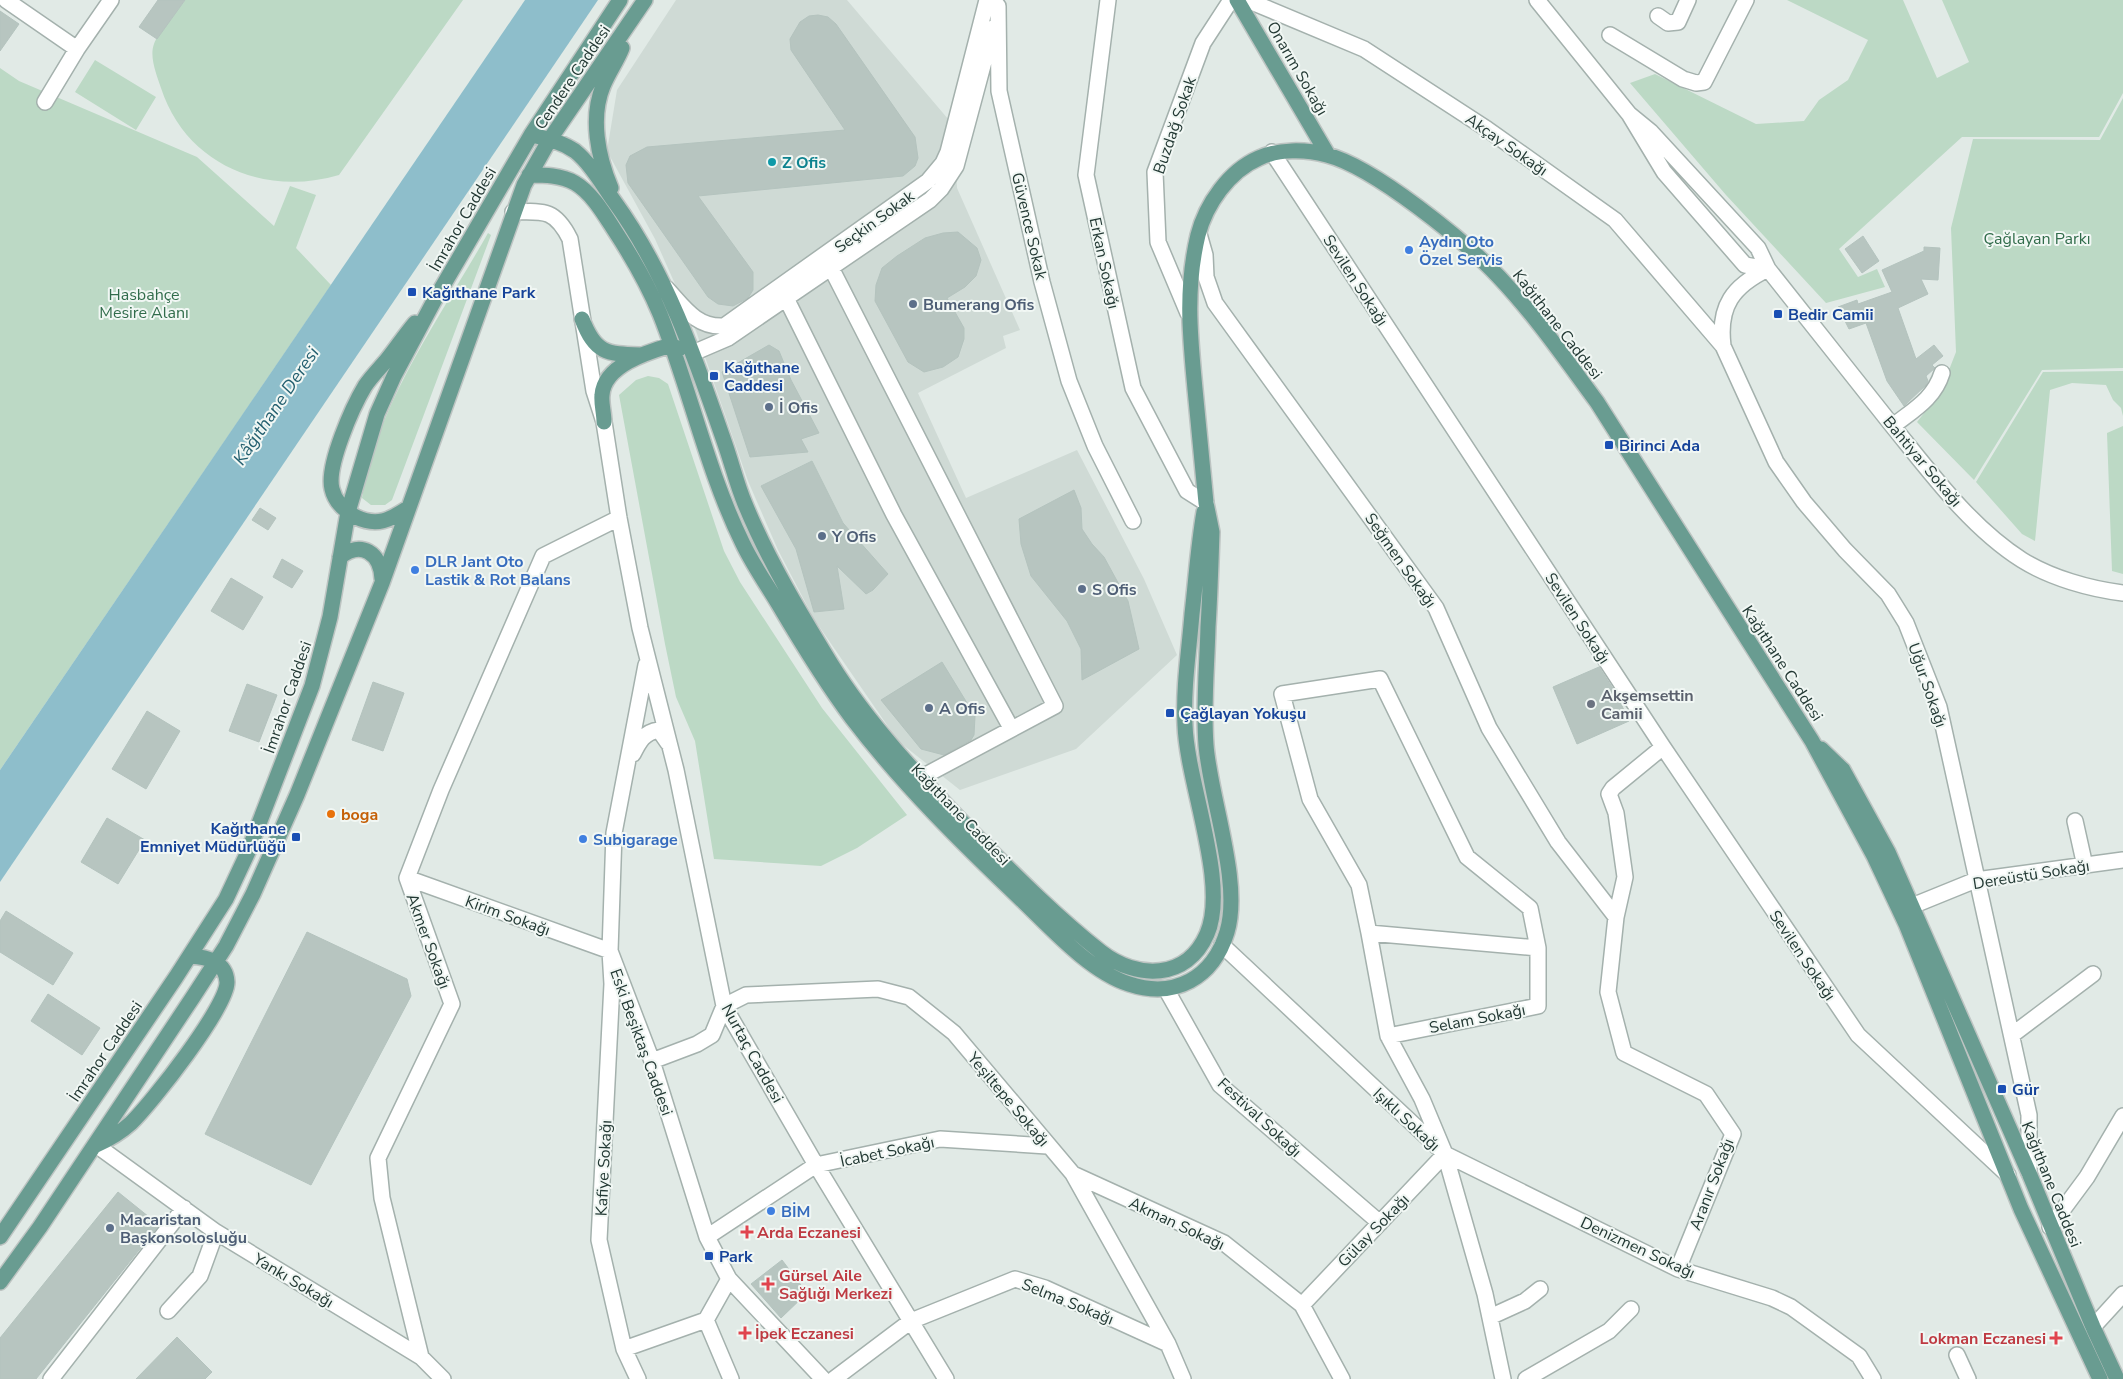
<svg xmlns="http://www.w3.org/2000/svg" width="2123" height="1379" font-family="'Nunito Sans',sans-serif">
	<rect width="100%" height="100%" fill="#e1eae6"/>
	<path fill="#cfdad5" d="M676 0H847L954 126 957 188 1020 330 1003 336 1006 348 918 393 966 498 1077 450 1144 579 1177 655 1076 749 960 790 898 741 814 619 778 550 748 481 696 331 655 239 607 151 617 90Z"/>
	<path fill="#bcd9c5" d="M185 0H463L339 175C265 197 186 165 161 88 157 76 149 57 154 44 158 33 178 10 185 0Z
		M1787 0H1903L1937 78 1969 62 1942 0H2123V93L2099 137H1962L1839 249 1858 277 1877 269 1885 287 1826 303 1726 195 1630 83 1655 74 1756 124 1804 121 1819 100 1848 80 1868 40Z
		M95 60 156 97 136 130 75 92Z
		M0 68 19 81 197 157 274 226 290 186 316 195 296 248 331 285 0 770Z
		M2123 98V368L2042 370 1974 480 1917 422 1940 393 1956 352 1951 228 1973 139 2100 140Z
		M488 233 491 235 392 500 385 505H371L362 498C375 406 443 313 488 233Z
		M2123 371V416L2121 408 2113 400 2106 385 2072 383 2050 390 2035 541 2022 534 1976 482 2043 372Z
		M648 376 659 378 668 384 724 551 740 582 822 708 907 815 857 848 821 866 714 859 695 741 676 697 665 644 619 395 636 380Z
		M2123 426V574L2112 571 2107 433Z"/>
	<path fill="#8ebecb" d="M525 0H598L0 882V770Z"/>
	<path fill="#b7c5c0" stroke="#b4c3be" d="M158 0H185L157 39 139 27Z
		M0 11 19 24 0 51Z
		M818 15 828 17 836 24 915 137 918 158 915 166 903 176 698 196 753 272V290L748 298 733 306 718 304 708 297 628 183 626 165 630 156 647 147 845 130 791 50 790 39 800 22 809 16Z
		M958 232 977 248 981 260 976 276 965 287 947 298 964 328V339L958 357 943 367 924 372 908 362 875 301 876 285 882 268 897 256 925 238 943 233Z
		M1863 236 1879 261 1862 273 1845 249Z
		M1924 247 1940 248 1938 280 1921 279 1928 294 1898 308 1916 359 1934 345 1943 356 1932 365 1935 368 1926 376 1928 381 1926 385 1904 406 1887 381 1866 323 1849 329 1838 307 1857 300 1858 304 1892 292 1882 270 1924 251Z
		M769 345 779 351 791 380 819 433 801 439 808 452 750 457 722 372Z
		M812 461 843 523 888 574 873 590 866 594 837 566 844 609 814 612 796 549 761 486Z
		M1074 490 1081 508 1082 529 1092 544 1104 557 1128 601 1139 649 1082 680 1081 649 1067 621 1031 576 1021 544 1019 519Z
		M260 508 276 518 268 530 252 520Z
		M282 559 303 571 292 588 273 577Z
		M231 578 263 597 243 630 211 611Z
		M942 662 975 716 974 735 971 740 944 755 921 749 881 700Z
		M1599 667 1616 693 1629 721 1577 744 1553 687Z
		M373 682 404 693 383 751 352 740Z
		M247 684 277 695 259 742 229 731Z
		M147 711 180 731 146 789 112 769Z
		M107 818 145 840 118 884 81 862Z
		M6 911 73 953 53 985 0 952V921Z
		M307 932 407 979 411 996 311 1185 205 1134Z
		M48 994 100 1028 82 1055 31 1021Z
		M118 1192 159 1225 36 1379H0V1338Z
		M782 1260 807 1293 781 1318 751 1284Z
		M177 1337 212 1372 205 1379H136Z"/>
	<g fill="none" stroke-linecap="round" stroke-linejoin="round">
		<defs>
			<path id="minor" d="M6 0 77 49 111 0
				M1108 0 1086 175 1133 388 1187 491 1206 503
				M1247 0 1364 49 1487 129 1615 220 1723 346
				M1537 0 1629 114 1664 172 1745 265 1768 269
				M998 6 999 91 1042 282 1069 381 1095 446 1133 521
				M1658 16 1668 23 1678 22 1688 0
				M1610 35 1683 79 1696 83 1704 82 1746 0
				M45 102 77 49
				M1629 114 1651 132 1758 248 1768 269C1809 321 1850 372 1891 424 1930 472 1970 527 2022 560 2051 578 2090 589 2123 593
				M1272 152 1663 747 1858 1035 2008 1175
				M513 212C544 211 555 209 570 239L594 391 604 422 619 518 640 628 676 770 724 1006 816 1165 946 1379
				M1199 234 1205 255 1206 277 1215 303 1436 608 1489 728 1558 842 1616 917
				M825 256 1055 706 909 784
				M1768 269C1733 286 1718 306 1723 346L1776 462 1804 502 1845 550 1888 594 1906 623 1939 707 2029 1115V1173
				M666 288C683 306 696 328 724 326L928 181 943 163 948 152 987 0
				M786 298 894 515 1011 728
				M1188 313 1158 242 1155 172 1203 43 1231 0
				M693 353 728 338 930 200 941 189 956 166 993 28
				M1893 426C1913 410 1934 399 1942 373
				M646 665 614 833 610 951 652 1061 707 1237 729 1279 823 1379
				M1663 747 1613 788 1609 794 1616 813 1625 877 1616 917 1608 992 1624 1053 1706 1094 1733 1134 1678 1269
				M633 754C639 742 644 732 659 730L668 743
				M2075 821 2085 866
				M407 878 610 951 612 984 599 1240 624 1349 638 1379
				M1912 906 1976 880 2123 860
				M1369 933 1359 885 1310 799 1282 694 1380 679 1467 857 1530 908 1538 948V1006L1388 1036
				M1222 945 1445 1154 1678 1269 1772 1298 1791 1307 1859 1356 1873 1379
				M1166 989 1220 1085 1380 1223
				M2012 1035 2093 974
				M652 1061 697 1044 712 1035 724 1006 746 995 878 989 909 997 954 1033 1073 1174 1168 1344 1183 1379
				M96 1145 216 1232 421 1357 443 1379
				M1073 1174 1224 1243 1302 1305 1342 1379
				M2050 1227 2087 1177 2123 1116
				M707 1237 816 1165 940 1139 1047 1146
				M1302 1305 1445 1154
				M168 1311 200 1276 216 1232
				M1490 1317 1525 1301 1540 1289
				M706 1320 729 1279
				M2093 1327 2123 1294
				M624 1349 706 1320 731 1379
				M1957 1355 1968 1379
				M421 1357 382 1198 378 1158 452 1004 407 878 441 790 543 556 619 518
				M51 1379 184 1208
				M834 1379 911 1321 1015 1279 1045 1288 1168 1344
				M1503 1379 1485 1294 1445 1154 1422 1099 1388 1036 1369 933 1538 948
				M1526 1379 1609 1331 1631 1309"/>
			<path id="major" d="M1237 0 1328 155
				M531 135C547 138 562 142 575 151 591 164 602 184 614 201 667 274 696 360 725 444 732 464 737 485 745 504 768 560 800 613 831 664 869 725 919 777 968 828 1011 871 1054 915 1101 952 1137 980 1187 980 1207 934 1229 884 1187 783 1185 725 1183 688 1189 651 1192 614 1196 580 1198 546 1204 512
				M529 175C544 175 561 175 575 183 592 193 604 214 615 231 632 257 648 285 660 314 690 389 707 471 743 544 753 565 767 585 779 605 802 644 825 682 852 718 903 785 963 844 1024 902 1053 930 1091 972 1129 984 1175 999 1213 978 1227 932 1242 882 1210 798 1206 745 1203 705 1207 667 1208 627 1210 595 1211 564 1212 532L1206 503C1202 465 1199 427 1195 389 1190 335 1185 290 1198 235 1206 204 1229 171 1259 158 1279 149 1305 149 1327 155 1374 167 1465 241 1499 277 1535 315 1566 360 1597 402L1812 741 1874 856 1906 924 2021 1209 2100 1379
				M611 188C598 157 590 118 603 86 608 73 617 61 622 48
				M582 319C595 353 606 354 640 355
				M604 422C604 413 601 403 602 395 604 365 648 352 671 345L679 349
				M408 508C390 520 377 527 356 517 345 511 335 502 332 489 326 466 353 406 365 386 371 377 378 370 385 362 395 350 404 336 415 323
				M340 557C361 540 381 553 382 579
				M1821 749 1843 770 1888 852 2029 1173 2093 1327 2117 1379
				M96 1145C110 1139 120 1133 131 1123 151 1104 228 1006 227 982 226 962 207 957 191 956
				M0 1237 176 977 226 899 248 852 312 686 330 617 348 512 377 414 394 376 434 301 531 135 620 0
				M0 1282 40 1227 193 997 226 946 253 894 297 795 382 583 524 185 550 139 645 0"/>
		</defs>
		<use href="#minor" stroke="#a4b1ad" stroke-width="18"/>
		<use href="#major" stroke="#bdc4c2" stroke-width="18"/>
		<use href="#minor" stroke="#fff" stroke-width="15"/>
		<use href="#major" stroke="#699c91" stroke-width="15"/>
	</g>
	<circle fill="#0f9aa8" stroke="#f1f7f4" stroke-width="2" cx="772" cy="162" r="5"/>
	<g fill="#3f7fe0" stroke="#f1f7f4" stroke-width="2">
		<circle cx="1409" cy="250" r="5"/>
		<circle cx="415" cy="570" r="5"/>
		<circle cx="583" cy="839" r="5"/>
		<circle cx="771" cy="1211" r="5"/>
	</g>
	<g fill="#1a4fb4" stroke="#f1f7f4" stroke-width="2">
		<rect x="407" y="287" width="10" height="10" rx="2.5"/>
		<rect x="1773" y="309" width="10" height="10" rx="2.5"/>
		<rect x="709" y="371" width="10" height="10" rx="2.5"/>
		<rect x="1604" y="440" width="10" height="10" rx="2.5"/>
		<rect x="1165" y="708" width="10" height="10" rx="2.5"/>
		<rect x="291" y="832" width="10" height="10" rx="2.5"/>
		<rect x="1997" y="1084" width="10" height="10" rx="2.5"/>
		<rect x="704" y="1251" width="10" height="10" rx="2.5"/>
	</g>
	<g fill="#5c6f8a" stroke="#f1f7f4" stroke-width="2">
		<circle cx="913" cy="304" r="5"/>
		<circle cx="769" cy="407" r="5"/>
		<circle cx="822" cy="536" r="5"/>
		<circle cx="1082" cy="589" r="5"/>
		<circle cx="929" cy="708" r="5"/>
		<circle cx="110" cy="1228" r="5"/>
	</g>
	<circle fill="#6b7280" stroke="#f1f7f4" stroke-width="2" cx="1591" cy="704" r="5"/>
	<circle fill="#e8710a" stroke="#f1f7f4" stroke-width="2" cx="331" cy="814" r="5"/>
	<g fill="#e0444e" stroke="#f1f7f4" stroke-width="2">
		<path d="M744.5 1224.5h5v5h5v5h-5v5h-5v-5h-5v-5h5z"/>
		<path d="M765.5 1276.5h5v5h5v5h-5v5h-5v-5h-5v-5h5z"/>
		<path d="M742.5 1325.5h5v5h5v5h-5v5h-5v-5h-5v-5h5z"/>
		<path d="M2053.5 1330.5h5v5h5v5h-5v5h-5v-5h-5v-5h5z"/>
	</g>
	<g text-anchor="middle" stroke-width="4" stroke-linejoin="round" paint-order="stroke">
		<g font-size="16" fill="#233934" stroke="#f1f7f4">
			<text transform="translate(1298 68) rotate(60)" y="6">Onarım Sokağı</text>
			<text transform="translate(572 77) rotate(-56)" y="6">Cendere Caddesi</text>
			<text transform="translate(1174 125) rotate(-71)" y="6">Buzdağ Sokak</text>
			<text transform="translate(1507 144) rotate(35)" y="6">Akçay Sokağı</text>
			<text transform="translate(462 219) rotate(-60)" y="6">İmrahor Caddesi</text>
			<text transform="translate(874 221) rotate(-36)" y="6">Seçkin Sokak</text>
			<text transform="translate(1030 226) rotate(77)" y="6">Güvence Sokak</text>
			<text transform="translate(1105 263) rotate(78)" y="6">Erkan Sokağı</text>
			<text transform="translate(1356 280) rotate(57)" y="6">Sevilen Sokağı</text>
			<text transform="translate(1558 324) rotate(52)" y="6">Kağıthane Caddesi</text>
			<text transform="translate(1923 461) rotate(50)" y="6">Bahtiyar Sokağı</text>
			<text transform="translate(1401 560) rotate(55)" y="6">Seğmen Sokağı</text>
			<text transform="translate(1578 618) rotate(57)" y="6">Sevilen Sokağı</text>
			<text transform="translate(1783 663) rotate(57)" y="6">Kağıthane Caddesi</text>
			<text transform="translate(1928 685) rotate(71)" y="6">Uğur Sokağı</text>
			<text transform="translate(287 697) rotate(-71)" y="6">İmrahor Caddesi</text>
			<text transform="translate(961 814) rotate(46)" y="6">Kağıthane Caddesi</text>
			<text transform="translate(2031 874) rotate(-9)" y="6">Dereüstü Sokağı</text>
			<text transform="translate(508 915) rotate(20)" y="6">Kirim Sokağı</text>
			<text transform="translate(429 941) rotate(70)" y="6">Akmer Sokağı</text>
			<text transform="translate(1803 955) rotate(56)" y="6">Sevilen Sokağı</text>
			<text transform="translate(1477 1018) rotate(-11)" y="6">Selam Sokağı</text>
			<text transform="translate(642 1042) rotate(70)" y="6">Eski Beşiktaş Caddesi</text>
			<text transform="translate(105 1051) rotate(-56)" y="6">İmrahor Caddesi</text>
			<text transform="translate(753 1053) rotate(61)" y="6">Nurtaç Caddesi</text>
			<text transform="translate(1009 1099) rotate(50)" y="6">Yeşiltepe Sokağı</text>
			<text transform="translate(1260 1117) rotate(43)" y="6">Festival Sokağı</text>
			<text transform="translate(1407 1119) rotate(43)" y="6">Işıklı Sokağı</text>
			<text transform="translate(887 1151) rotate(-12)" y="6">İcabet Sokağı</text>
			<text transform="translate(603 1168) rotate(-87)" y="6">Kafiye Sokağı</text>
			<text transform="translate(1711 1184) rotate(-69)" y="6">Aranır Sokağı</text>
			<text transform="translate(2052 1184) rotate(68)" y="6">Kağıthane Caddesi</text>
			<text transform="translate(1177 1223) rotate(25)" y="6">Akman Sokağı</text>
			<text transform="translate(1373 1230) rotate(-46)" y="6">Gülay Sokağı</text>
			<text transform="translate(1638 1247) rotate(25)" y="6">Denizmen Sokağı</text>
			<text transform="translate(294 1280) rotate(31)" y="6">Yankı Sokağı</text>
			<text transform="translate(1068 1301) rotate(22)" y="6">Selma Sokağı</text>
		</g>
		<g font-size="16" font-weight="bold" fill="#0d838f" stroke="#f1f7f4" text-anchor="start">
			<text x="782" y="168">Z Ofis</text>
		</g>
		<g font-size="16" fill="#316c4b" stroke="#f1f7f4">
			<text x="2037" y="244">Çağlayan Parkı</text>
			<text x="144" y="300">Hasbahçe<tspan x="144" dy="18">Mesire Alanı</tspan></text>
		</g>
		<g font-size="16" font-weight="bold" fill="#366cbe" stroke="#f1f7f4" text-anchor="start">
			<text x="1419" y="247">Aydın Oto<tspan x="1419" dy="18">Özel Servis</tspan></text>
			<text x="425" y="567">DLR Jant Oto<tspan x="425" dy="18">Lastik &amp; Rot Balans</tspan></text>
			<text x="593" y="845">Subigarage</text>
			<text x="781" y="1217">BİM</text>
		</g>
		<g font-size="16" font-weight="bold" fill="#164399" stroke="#f1f7f4" text-anchor="start">
			<text x="422" y="298">Kağıthane Park</text>
			<text x="1788" y="320">Bedir Camii</text>
			<text x="724" y="373">Kağıthane<tspan x="724" dy="18">Caddesi</tspan></text>
			<text x="1619" y="451">Birinci Ada</text>
			<text x="1180" y="719">Çağlayan Yokuşu</text>
			<text x="286" y="834" text-anchor="end">Kağıthane<tspan x="286" dy="18">Emniyet Müdürlüğü</tspan></text>
			<text x="2012" y="1095">Gür</text>
			<text x="719" y="1262">Park</text>
		</g>
		<g font-size="16" font-weight="bold" fill="#4e5e75" stroke="#f1f7f4" text-anchor="start">
			<text x="923" y="310">Bumerang Ofis</text>
			<text x="779" y="413">İ Ofis</text>
			<text x="832" y="542">Y Ofis</text>
			<text x="1092" y="595">S Ofis</text>
			<text x="939" y="714">A Ofis</text>
			<text x="120" y="1225">Macaristan<tspan x="120" dy="18">Başkonsolosluğu</tspan></text>
		</g>
		<g font-size="16" font-weight="bold" fill="#5b616d" stroke="#f1f7f4" text-anchor="start">
			<text x="1601" y="701">Akşemsettin<tspan x="1601" dy="18">Camii</tspan></text>
		</g>
		<g font-size="16" font-weight="bold" fill="#c56008" stroke="#f1f7f4" text-anchor="start">
			<text x="341" y="820">boga</text>
		</g>
		<g font-size="16" font-weight="bold" fill="#be3a42" stroke="#f1f7f4" text-anchor="start">
			<text x="757" y="1238">Arda Eczanesi</text>
			<text x="779" y="1281">Gürsel Aile<tspan x="779" dy="18">Sağlığı Merkezi</tspan></text>
			<text x="755" y="1339">İpek Eczanesi</text>
			<text x="2046" y="1344" text-anchor="end">Lokman Eczanesi</text>
		</g>
		<g font-size="18" font-style="italic" fill="#235f6f" stroke="#f1f7f4">
			<text transform="translate(276 406) rotate(-56)" y="6">Kâğıthane Deresi</text>
		</g>
	</g>
</svg>
